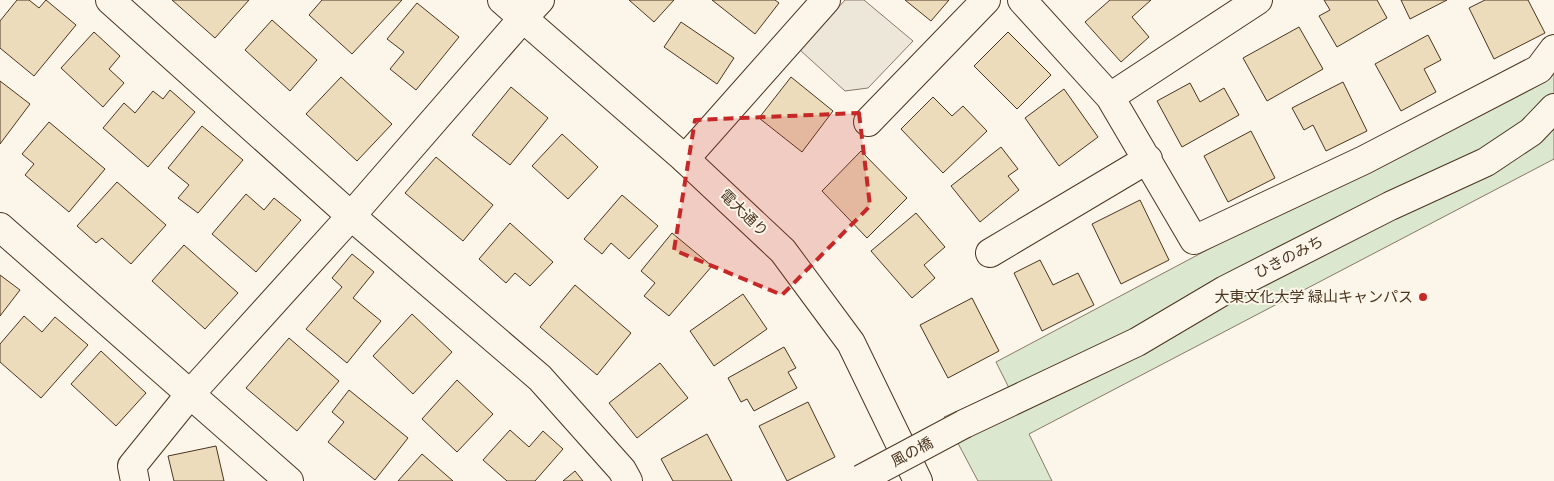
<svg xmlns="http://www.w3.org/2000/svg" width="1554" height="481" font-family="Overpass,'Noto Sans JP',sans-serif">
	<rect width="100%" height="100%" fill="#fbf6e9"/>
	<path fill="#dce7d0" stroke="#887966" d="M1554 69V159L1029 434 1052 481H978L944 417 1009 388 996 362 1222 242 1545 78Z"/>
	<path fill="#ede7d9" stroke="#887966" d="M845 0H864L913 41 868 88 845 91 800 50Z"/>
	<path fill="#ecdcbc" stroke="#4a3520" d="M17 0H29L39 8 46 0 76 25 34 76 0 48V21Z
		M172 0H249L215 38Z
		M322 0H402L352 54 309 15Z
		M629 0H674L654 22Z
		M712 0H775L779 3 755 34Z
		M905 0H949L931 21Z
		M1110 0H1151L1132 17 1149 37 1121 62 1085 22Z
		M1324 0H1377L1387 18 1337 47 1319 16 1330 10Z
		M1401 0H1447L1410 19Z
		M1485 0H1528L1545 33 1494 59 1469 8Z
		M417 3 459 37 416 90 390 69 404 52 387 39Z
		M272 20 317 60 290 91 245 50Z
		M681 22 734 58 717 84 664 47Z
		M1299 27 1323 69 1267 101 1243 58Z
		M94 32 120 56 109 69 124 83 103 107 61 68Z
		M1008 32 1051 75 1017 109 974 66Z
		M1428 35 1441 60 1424 69 1436 92 1401 111 1375 64Z
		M341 77 392 124 357 161 306 114Z
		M791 77 833 111 802 152 759 118Z
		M0 81 30 104 0 144Z
		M1343 82 1367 131 1326 151 1313 125 1304 130 1292 108Z
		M1190 83 1200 102 1224 88 1239 115 1182 147 1157 101Z
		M511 87 548 118 510 165 472 135Z
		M1064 89 1098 137 1059 166 1025 118Z
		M170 90 195 112 148 167 103 128 124 103 135 113 153 91 163 99Z
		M933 97 952 116 963 106 987 131 943 173 901 129Z
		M49 122 105 169 69 212 25 175 34 164 22 154Z
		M202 126 243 160 198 213 178 198 189 185 168 168Z
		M1251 131 1275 178 1228 202 1204 156Z
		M562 134 598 167 568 199 532 166Z
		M1001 147 1018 169 1008 176 1019 190 980 222 951 186Z
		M861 151 907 198 867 238 822 191Z
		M436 157 493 205 463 241 405 193Z
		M117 182 166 225 131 264 102 238 96 243 77 226Z
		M246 194 264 210 274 198 301 220 256 272 212 234Z
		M622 195 658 226 629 259 611 243 602 254 584 239Z
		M1140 200 1169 260 1121 284 1092 224Z
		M916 213 945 247 924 265 935 278 912 298 871 251Z
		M510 223 553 262 530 286 515 273 506 283 479 259Z
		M672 233 712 266 669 316 644 296 655 283 641 271Z
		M184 245 238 293 205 329 152 281Z
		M352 254 374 272 353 298 381 321 347 363 306 329 342 287 332 278Z
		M1040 260 1053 285 1078 273 1094 305 1042 331 1014 273Z
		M0 275 20 290 0 316Z
		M575 285 631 333 597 375 540 327Z
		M743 294 767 329 714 366 690 331Z
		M972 298 999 351 948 378 920 325Z
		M412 314 452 352 413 394 373 356Z
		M24 316 42 332 55 317 88 345 41 398 0 362V344Z
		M289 338 339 381 297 431 246 388Z
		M784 347 796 368 788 372 797 388 754 411 747 399 741 402 728 378Z
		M101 351 146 393 116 426 71 384Z
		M660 363 688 398 637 438 609 403Z
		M457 380 493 414 457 452 422 419Z
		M349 390 408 438 375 480 328 442 344 422 332 412Z
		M808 402 835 457 787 481 759 426Z
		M510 430 529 447 543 431 563 449 535 481H507L483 460Z
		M707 434 732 481H673L661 459Z
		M216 446 224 481H174L168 456Z
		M422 454 453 481H398Z
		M575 471 583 481H563Z"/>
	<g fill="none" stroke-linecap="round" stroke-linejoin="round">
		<defs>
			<path id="street" d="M110 0 351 216 540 378 622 470 628 481
				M1022 0 1110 97 1194 240 1364 160 1539 69 1554 49
				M1110 97 1258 0
				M868 122 986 0
				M685 159 826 0
				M0 227 289 481
				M990 253 1148 159
				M964 424 1137 342 1225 290 1390 206 1486 162 1531 132 1554 108
				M135 481 132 466 191 393 351 216 523 18"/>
			<path id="secondary" d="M502 0 685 159 783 251 851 343 918 481
				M523 18 540 0"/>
		</defs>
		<use href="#street" stroke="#4a3520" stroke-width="30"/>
		<use href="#secondary" stroke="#4a3520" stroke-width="30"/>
		<use href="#street" stroke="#fbf6e9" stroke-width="28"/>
		<use href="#secondary" stroke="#fbf6e9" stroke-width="28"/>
		<defs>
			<path id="street-bridge" d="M861 479 964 424"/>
		</defs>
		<use href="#street-bridge" stroke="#4a3520" stroke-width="30" stroke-linecap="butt"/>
		<use href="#street-bridge" stroke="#fbf6e9" stroke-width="28"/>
	</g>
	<path fill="#c62828" fill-opacity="0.2" stroke="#c62828" stroke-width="4" stroke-dasharray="10 6" stroke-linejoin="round" d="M859 113 870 206 782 295 674 250 695 120Z"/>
	<circle fill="#c62828" stroke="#fbf6e9" stroke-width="2" cx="1423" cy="297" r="5"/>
	<g text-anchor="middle" stroke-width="4" stroke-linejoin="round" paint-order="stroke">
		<g font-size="15" fill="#4a3520" stroke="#fbf6e9">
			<text transform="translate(744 213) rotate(44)" y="5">電大通り</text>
			<text transform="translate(1289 257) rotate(-27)" y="5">ひきのみち</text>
			<text transform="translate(912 452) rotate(-28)" y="5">風の橋</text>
		</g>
		<g font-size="15" fill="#4a3520" stroke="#fbf6e9" text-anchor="end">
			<text x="1413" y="302">大東文化大学 緑山キャンパス</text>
		</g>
	</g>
</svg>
